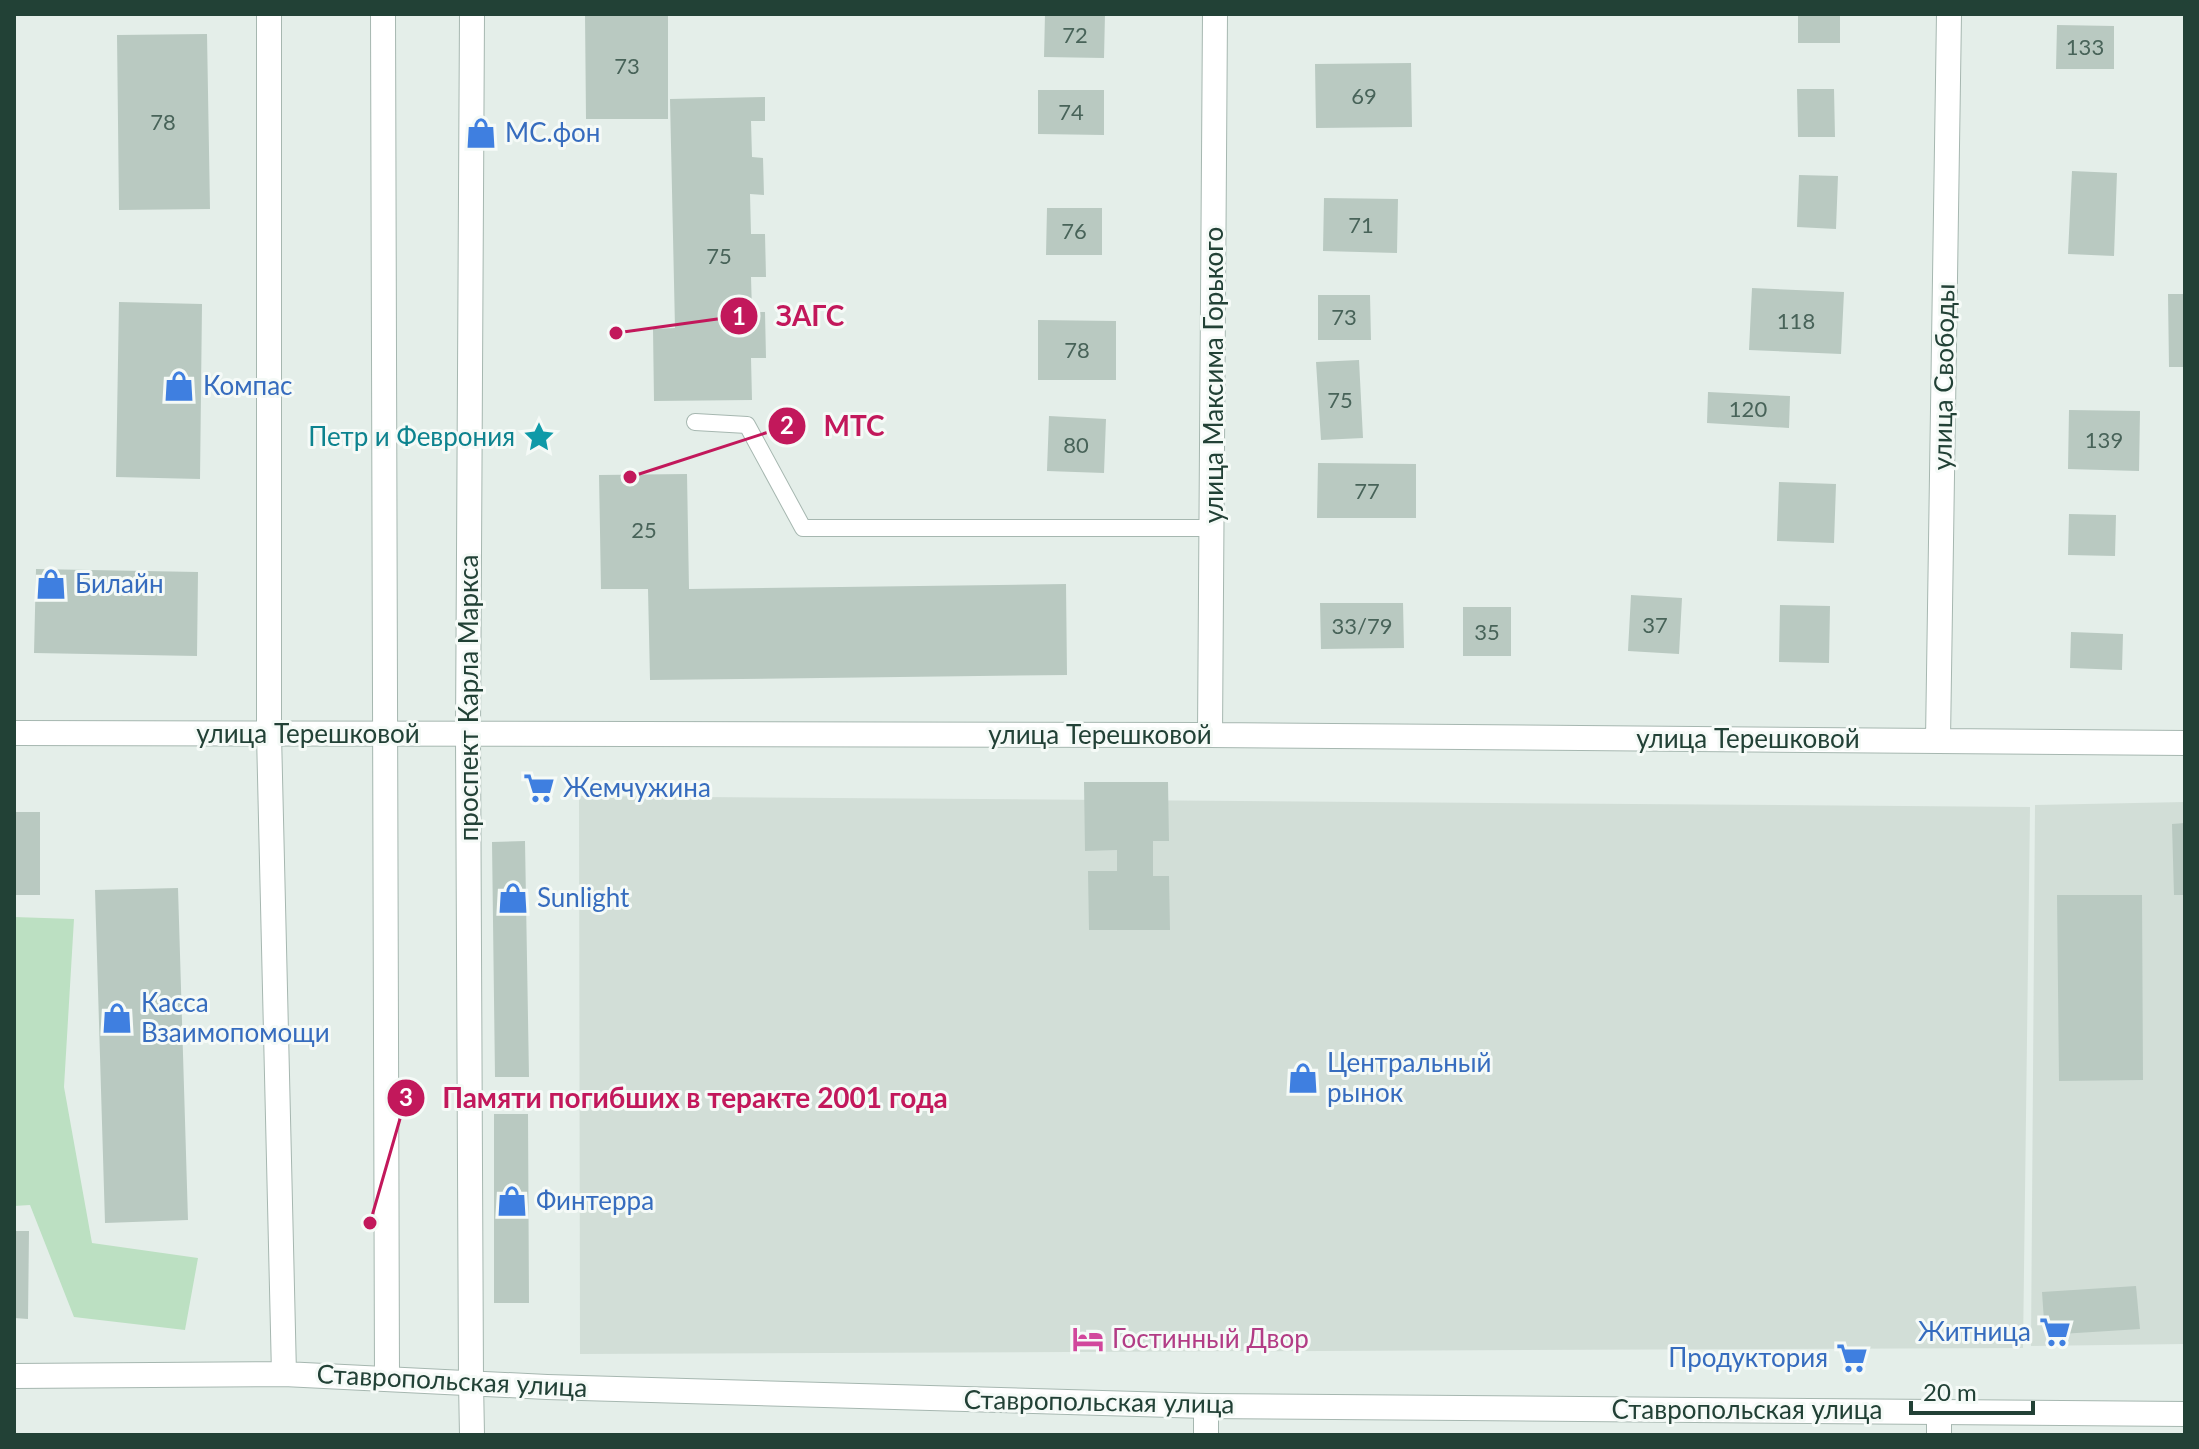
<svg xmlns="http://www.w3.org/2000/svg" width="2199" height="1449" font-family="Lato,sans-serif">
	<rect width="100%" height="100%" fill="#e4eee9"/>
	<path fill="#d2ded7" d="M579 796 2030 807 2023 1348 580 1354Z
		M2185 802V1344L2031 1346 2035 805Z"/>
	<path fill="#bce0c2" d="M14 917 74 919 64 1087 92 1243 198 1258 185 1330 74 1317 30 1205 14 1206Z"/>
	<path fill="#b9c9c1" d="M585 14H668V119H586Z
		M1045 14H1105L1104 58 1044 57Z
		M1798 14H1840V43H1798Z
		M2057 25 2114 26V69H2056Z
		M207 34 210 209 119 210 117 35Z
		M1411 63 1412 127 1316 128 1315 64Z
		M1797 89H1834L1835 137H1798Z
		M1038 90H1104V135L1038 134Z
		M765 97V121H751L752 157 763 158 764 195 750 194 751 234H765L766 277H751L752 312H765L766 358H751L752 400 654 401 653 329 675 328 670 99Z
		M2072 171 2117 173 2114 256 2068 254Z
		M1799 175 1838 176 1836 229 1797 227Z
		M1324 198 1398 199 1397 253 1323 251Z
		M1047 208H1102V255H1046Z
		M1752 288 1844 292 1841 354 1749 350Z
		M2168 294H2185V367H2169Z
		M1318 295H1370L1371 340H1318Z
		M119 302 202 304 200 479 116 477Z
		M1038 320 1116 321V380H1038Z
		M1359 360 1363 438 1321 440 1316 362Z
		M1708 392 1790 396 1789 428 1707 423Z
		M2069 410 2140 411 2139 471 2068 469Z
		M1049 416 1106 419 1104 473 1047 471Z
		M1318 463 1416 464V518H1317Z
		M687 474 689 589 1066 584 1067 675 650 680 648 589H601L599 475Z
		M1779 482 1836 484 1834 543 1777 541Z
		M2069 514 2116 515 2115 556 2068 555Z
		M36 569 198 572 197 656 34 653Z
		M1631 595 1682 598 1679 654 1628 651Z
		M1320 603H1403L1404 648 1321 649Z
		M1780 605 1830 606 1829 663 1779 662Z
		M1463 607H1511V656H1463Z
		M2071 632 2123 634 2122 670 2070 668Z
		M1084 782H1168L1169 841H1153V876H1169L1170 930H1089L1088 871H1117V850L1085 851Z
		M14 812H40V895H14Z
		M2185 823V895H2174L2172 824Z
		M525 841 529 1077H495L492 842Z
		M178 888 188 1220 105 1223 95 890Z
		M2057 895H2142L2143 1080 2059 1081Z
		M494 1114H528L529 1303H494Z
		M14 1231H29L28 1319 14 1318Z
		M2136 1286 2140 1329 2045 1335 2042 1292Z"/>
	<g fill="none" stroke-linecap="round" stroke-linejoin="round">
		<defs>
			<path id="service" d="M695 422 747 425 803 528H1213"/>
			<path id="pedestrian" d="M383 14 387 1379"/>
			<path id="minor" d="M14 733 1210 735 2185 743
				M1210 735 1215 14
				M1938 740 1949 14
				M471 1382 472 1435
				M1206 1406V1435
				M1939 1435V1412"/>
			<path id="tertiary" d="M269 14V734L284 1374
				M14 1376 284 1374 547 1387 1206 1406 2185 1414
				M471 1382 468 734 472 14"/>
		</defs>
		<use href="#service" stroke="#a6b7b0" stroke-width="18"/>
		<use href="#pedestrian" stroke="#a6b7b0" stroke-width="26"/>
		<use href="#minor" stroke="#a6b7b0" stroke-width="26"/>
		<use href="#tertiary" stroke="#a6b7b0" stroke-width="26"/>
		<use href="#service" stroke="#fff" stroke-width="16"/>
		<use href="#pedestrian" stroke="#fff" stroke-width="24"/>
		<use href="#minor" stroke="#fff" stroke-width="24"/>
		<use href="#tertiary" stroke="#fff" stroke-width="24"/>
	</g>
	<defs>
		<symbol id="shop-bare" viewBox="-9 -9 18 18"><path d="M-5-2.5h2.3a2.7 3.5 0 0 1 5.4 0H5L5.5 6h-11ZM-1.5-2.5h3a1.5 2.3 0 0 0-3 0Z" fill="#3f7fe0" stroke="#f5faf7" stroke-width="2.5" paint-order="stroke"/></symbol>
		<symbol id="sight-bare" viewBox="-9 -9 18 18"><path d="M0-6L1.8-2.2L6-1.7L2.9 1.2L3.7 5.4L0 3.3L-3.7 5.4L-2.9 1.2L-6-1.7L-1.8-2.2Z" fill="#0f9aa8" stroke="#f5faf7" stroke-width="2.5" paint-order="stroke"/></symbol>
		<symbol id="supermarket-bare" viewBox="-9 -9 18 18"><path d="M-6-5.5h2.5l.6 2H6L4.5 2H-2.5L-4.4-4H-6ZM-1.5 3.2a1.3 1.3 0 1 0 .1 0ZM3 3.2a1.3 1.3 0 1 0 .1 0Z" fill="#3f7fe0" stroke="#f5faf7" stroke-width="2.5" paint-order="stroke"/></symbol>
		<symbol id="hotel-bare" viewBox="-9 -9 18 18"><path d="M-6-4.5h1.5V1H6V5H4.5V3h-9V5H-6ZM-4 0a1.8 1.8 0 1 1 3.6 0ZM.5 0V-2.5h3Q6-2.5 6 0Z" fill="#d1479c" stroke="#f5faf7" stroke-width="2.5" paint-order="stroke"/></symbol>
	</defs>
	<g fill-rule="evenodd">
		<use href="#shop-bare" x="459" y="111" width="44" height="44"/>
		<use href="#shop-bare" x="157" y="364" width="44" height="44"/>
		<use href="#sight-bare" x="517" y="415" width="44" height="44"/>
		<use href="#shop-bare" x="29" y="562" width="44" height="44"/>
		<use href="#supermarket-bare" x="517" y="766" width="44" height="44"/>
		<use href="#shop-bare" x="491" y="876" width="44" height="44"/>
		<use href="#shop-bare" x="95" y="996" width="44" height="44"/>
		<use href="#shop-bare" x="1281" y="1056" width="44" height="44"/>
		<use href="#shop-bare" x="490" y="1179" width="44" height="44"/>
		<use href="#supermarket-bare" x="2033" y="1310" width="44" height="44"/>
		<use href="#hotel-bare" x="1066" y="1317" width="44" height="44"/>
		<use href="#supermarket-bare" x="1830" y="1336" width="44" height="44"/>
	</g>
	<g text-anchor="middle" stroke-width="6" stroke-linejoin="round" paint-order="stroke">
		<g font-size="22" fill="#486359">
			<text x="1075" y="43">72</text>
			<text x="2085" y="55">133</text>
			<text x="627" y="74">73</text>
			<text x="1364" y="104">69</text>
			<text x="1071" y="120">74</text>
			<text x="163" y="130">78</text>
			<text x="1361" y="233">71</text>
			<text x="1074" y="239">76</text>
			<text x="719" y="264">75</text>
			<text x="1344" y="325">73</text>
			<text x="1796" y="329">118</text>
			<text x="1077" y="358">78</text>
			<text x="1340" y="408">75</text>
			<text x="1748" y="417">120</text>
			<text x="2104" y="448">139</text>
			<text x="1076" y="453">80</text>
			<text x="1367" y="499">77</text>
			<text x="644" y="538">25</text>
			<text x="1655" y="633">37</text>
			<text x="1362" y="634">33/79</text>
			<text x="1487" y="640">35</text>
		</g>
		<g font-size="26" fill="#366cbe" stroke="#f5faf7" text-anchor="start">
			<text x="505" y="142">МС.фон</text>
			<text x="203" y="395">Компас</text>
			<text x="75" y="593">Билайн</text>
			<text x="563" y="797">Жемчужина</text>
			<text x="537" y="907">Sunlight</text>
			<text x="141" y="1012">Касса<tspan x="141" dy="30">Взаимопомощи</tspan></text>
			<text x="1327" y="1072">Центральный<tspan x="1327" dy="30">рынок</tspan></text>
			<text x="536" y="1210">Финтерра</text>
			<text x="2031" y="1341" text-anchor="end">Житница</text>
			<text x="1828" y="1367" text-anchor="end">Продуктория</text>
		</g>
		<g font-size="26" fill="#224136" stroke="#f5faf7">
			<text transform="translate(1214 375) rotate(-90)" y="9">улица Максима Горького</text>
			<text transform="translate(1944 377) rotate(-89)" y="9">улица Свободы</text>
			<text transform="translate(469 698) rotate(-90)" y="9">проспект Карла Маркса</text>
			<text x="308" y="743">улица Терешковой</text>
			<text x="1100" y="744">улица Терешковой</text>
			<text x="1748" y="748">улица Терешковой</text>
			<text transform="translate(452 1381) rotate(3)" y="9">Ставропольская улица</text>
			<text transform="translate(1099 1402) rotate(1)" y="9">Ставропольская улица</text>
			<text x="1747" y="1419">Ставропольская улица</text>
		</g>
		<g font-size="26" fill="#0d838f" stroke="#f5faf7" text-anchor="end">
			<text x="515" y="446">Петр и Феврония</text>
		</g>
		<g font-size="26" fill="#b23c85" stroke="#f5faf7" text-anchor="start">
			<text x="1112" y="1348">Гостинный Двор</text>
		</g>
	</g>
	<path fill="none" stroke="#c2185b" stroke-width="3" d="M616 333L739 316M630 477L787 426M370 1223L406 1098"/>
	<g fill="#c2185b" stroke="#f5faf7" stroke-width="3">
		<circle cx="616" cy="333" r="8"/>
		<circle cx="630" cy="477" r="8"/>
		<circle cx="370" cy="1223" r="8"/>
		<circle cx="739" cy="316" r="20"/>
		<circle cx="787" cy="426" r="20"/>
		<circle cx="406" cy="1098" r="20"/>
	</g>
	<g font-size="24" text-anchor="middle" font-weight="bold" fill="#fff">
		<text x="739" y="325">1</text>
		<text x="787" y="434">2</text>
		<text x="406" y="1106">3</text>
	</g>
	<g font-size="28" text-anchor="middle" font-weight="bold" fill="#c2185b" stroke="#f5faf7" stroke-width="6" stroke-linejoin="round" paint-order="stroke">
		<text x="810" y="326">ЗАГС</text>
		<text x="854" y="436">МТС</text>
		<text x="695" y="1108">Памяти погибших в теракте 2001 года</text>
	</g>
	<rect width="2199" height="1449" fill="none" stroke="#224136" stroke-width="32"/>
	<path d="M1911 1401v12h122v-12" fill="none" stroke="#224136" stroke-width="4"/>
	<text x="1923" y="1401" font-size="24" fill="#224136" stroke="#f5faf7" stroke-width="6" paint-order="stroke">20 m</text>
</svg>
